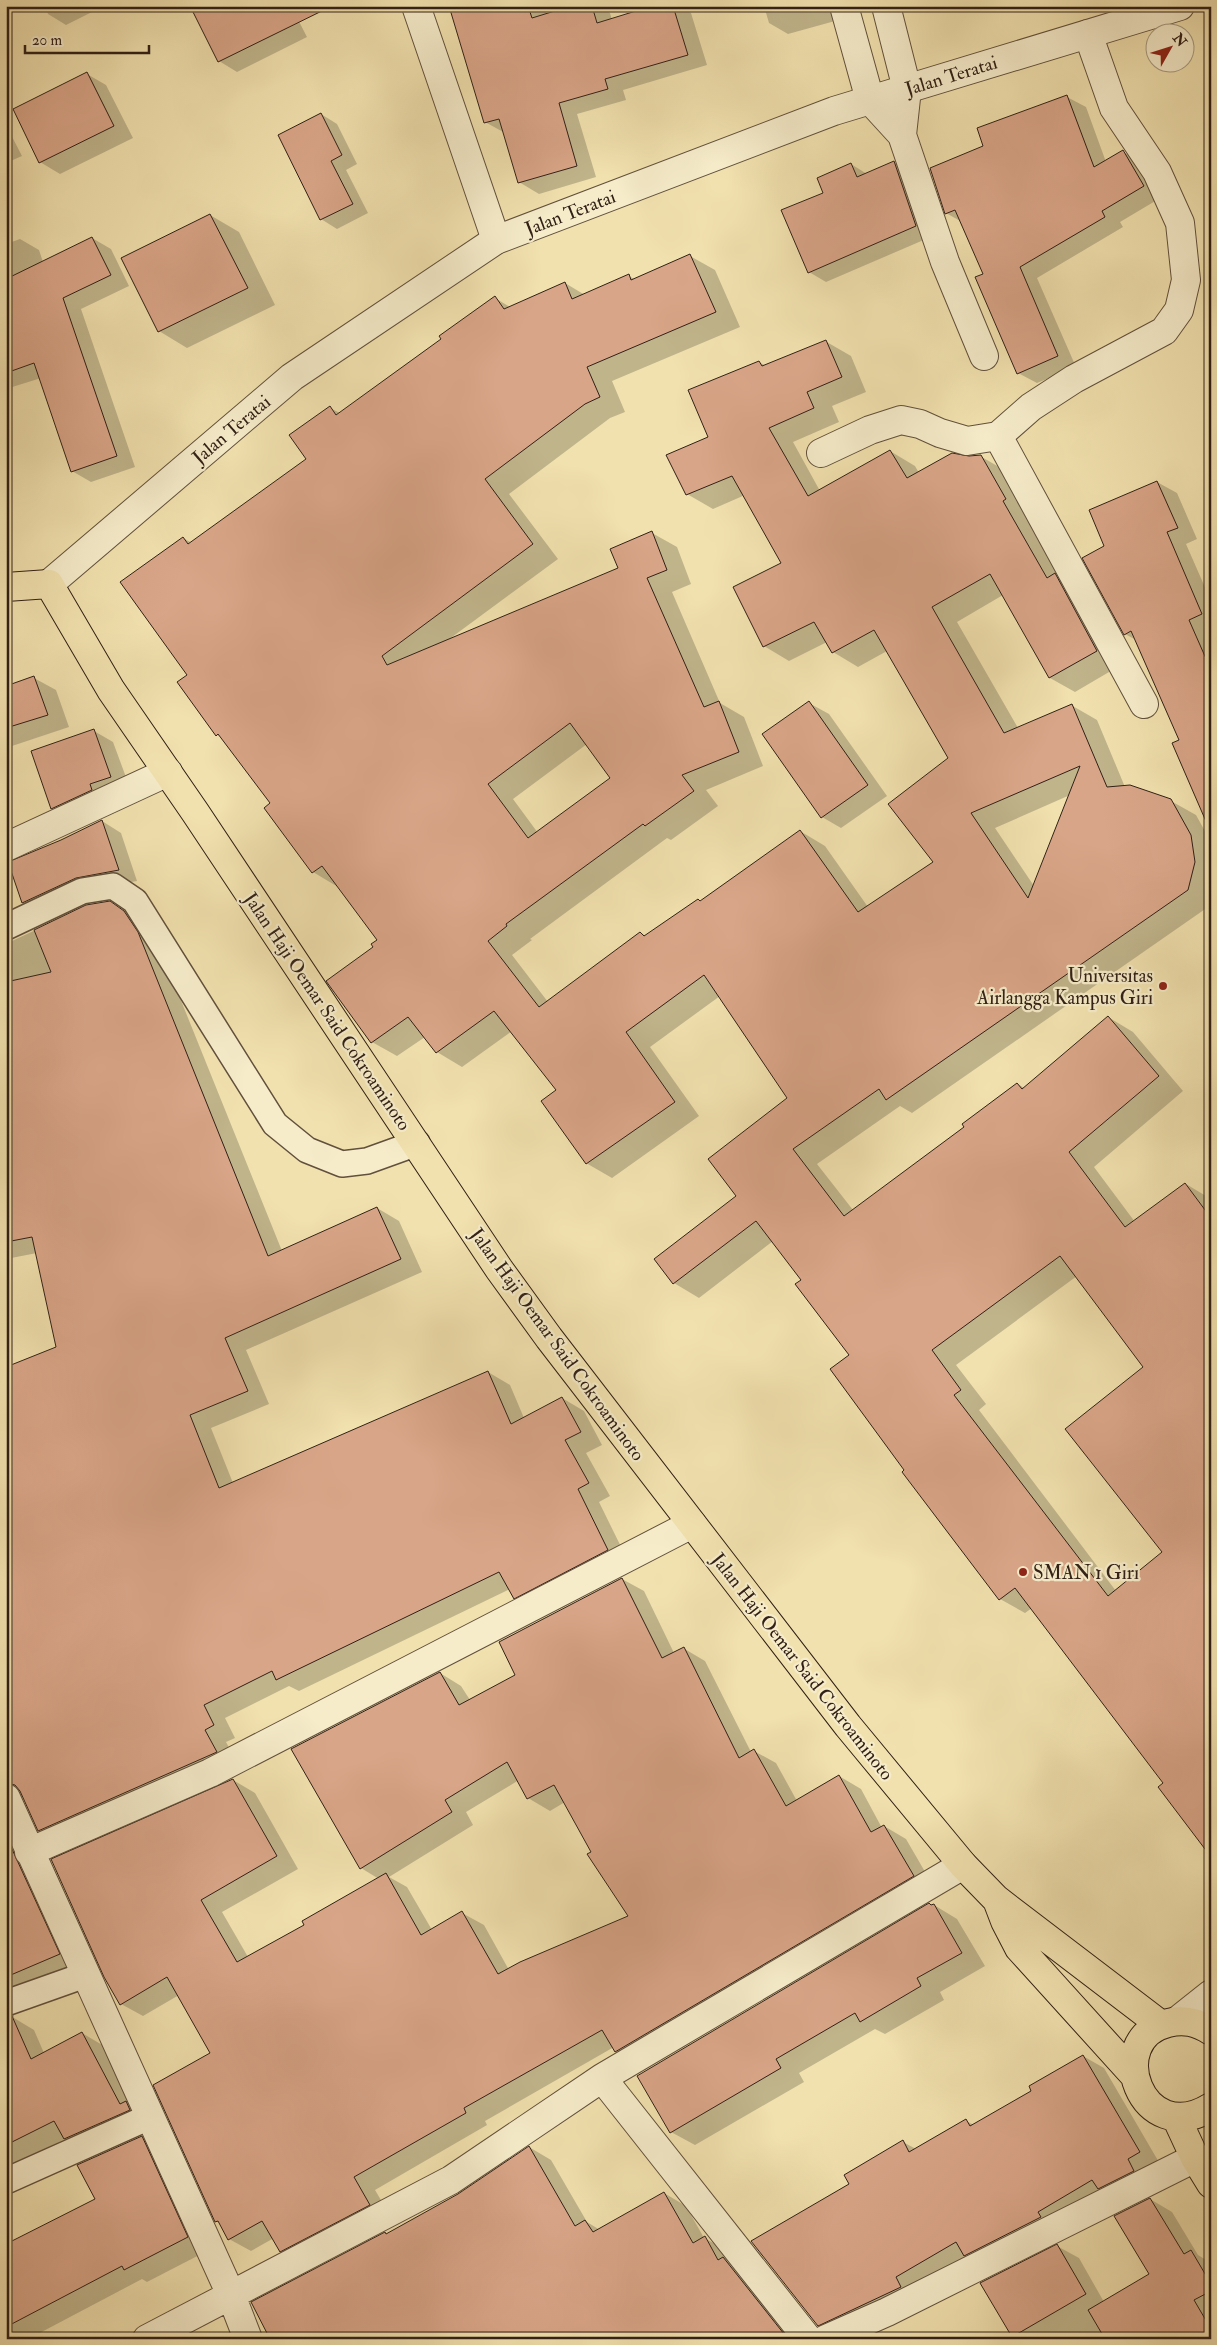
<svg xmlns="http://www.w3.org/2000/svg" width="1217" height="2345" font-family="'IM FELL Double Pica',serif">
	<rect width="100%" height="100%" fill="#f1e1ae"/>
	<filter id="stains"><feTurbulence type="fractalNoise" baseFrequency=".004" numOctaves="4"/><feColorMatrix values="0 0 0 0 .2 0 0 0 0 .09 0 0 0 0 .02 0 0 0 .5 -.17"/></filter>
	<radialGradient id="worn" r=".72"><stop offset=".6" stop-color="#630" stop-opacity="0"/><stop offset="1" stop-color="#630" stop-opacity=".3"/></radialGradient>
	<path fill="#0003" fill-rule="evenodd" d="M45 6H91L94 11 66 25 48 14Z
		M291 6 307 37 237 72 219 61Z
		M450 6H544L547 15 575 6H598L610 13 612 20 657 6H679L691 13 707 65 623 90 626 100 577 114 596 177 539 194 519 182 505 133 485 122Z
		M764 6H831L835 21 788 34 769 23Z
		M87 74 106 85 133 138 60 174 40 162 14 109Z
		M1067 97 1086 107 1106 162 1123 152 1141 162 1162 197 1120 222 1123 227 1037 278 1076 367 1037 383 1018 373 984 275 962 222 946 213 985 146Z
		M321 114 337 124 357 164 346 170 368 213 337 229 321 219Z
		M6 125 22 156 6 163Z
		M894 162 911 172 933 236 826 282 809 272 825 193 851 164 867 174Z
		M210 215 239 232 275 305 187 348 159 331Z
		M92 238 111 249 129 286 81 309 135 467 91 482 72 471 41 378 6 389V244L20 239 39 250 43 262Z
		M690 256 715 270 740 327 612 381 625 412 610 418 509 494 558 559 448 640 620 569 652 533 677 547 691 584 672 592 720 703 744 717 763 766 706 790 718 806 671 840 667 838 530 939 532 940 512 955 548 1002 641 933 646 936 701 902 800 831 825 846 868 907 934 862 949 759 887 651 858 667 833 652 827 642 789 661 764 646 783 563 745 495 713 509 687 494 710 438 759 362 766 366 825 341 851 356 866 392 832 406 839 422 793 442 820 491 890 451 915 466 919 473 980 456 1006 471 1121 665 1075 692 1050 678 1003 595 957 622 1018 728 1071 705 1097 720 1125 787 1171 801 1196 815 1211 842V905L912 1113 900 1106 817 1164 853 1210 966 1128 1018 1084 1024 1088 1108 1017 1133 1032 1183 1091 1094 1167 1135 1222 1186 1184 1211 1199V1849L1165 1783 1032 1608 1025 1613 1000 1599 906 1470 851 1356 803 1280 773 1241 699 1298 674 1283 656 1259 738 1196 789 1099 720 996 650 1047 699 1116 612 1178 586 1163 558 1090 512 1031 462 1067 437 1052 425 1037 397 1056 372 1042 374 947 378 940 338 887 313 872 272 804 223 738 217 735 189 675 183 538 192 543 308 460 330 408 340 413 443 339 495 298 510 307 565 283 585 295 629 276 634 279ZM587 744 612 779 538 833 513 799ZM1070 795 1034 886 995 828ZM1077 1276 1145 1367 1163 1552 1116 1591 979 1410 986 1404 956 1365Z
		M1157 482 1177 493 1197 539 1186 544 1211 601V630L1208 631 1211 638V792L1181 741 1136 640 1125 634 1106 546Z
		M34 678 56 690 69 727 6 748V687Z
		M809 703 829 714 887 796 841 828 822 817Z
		M94 731 113 742 130 788 71 819 52 808Z
		M102 821 121 833 137 881 96 888 43 914 23 903 10 863 62 841Z
		M109 902 132 915 159 946 282 1251 377 1208 399 1221 422 1272 246 1350 269 1404 211 1428 233 1483 488 1372 510 1385 524 1418 562 1398 584 1411 602 1445 586 1453 610 1496 599 1502 629 1563 536 1610 515 1598 510 1589 299 1691 289 1686 225 1718 235 1738 226 1742 238 1764 61 1843 39 1830 22 1796 15 1802 81 1967 14 2013V2018L34 2030 44 2053 82 2033 104 2046 137 2109 87 2151 65 2139 19 2162 6 2178V1775L58 1347 37 1253 6 1259V941H12L87 906Z
		M622 1579 644 1591 674 1653 683 1648 705 1661 751 1752 754 1751 776 1763 797 1801 839 1776 861 1789 882 1828 884 1826 906 1839 935 1889 638 2064 616 2051 614 2047 485 2121 487 2125 375 2190 391 2217 303 2263 281 2251 274 2238 251 2251 229 2239 221 2224 216 2221 212 2054 179 1995 143 2016 121 2004 233 1780 255 1793 298 1869 222 1912 248 1957 306 1925 379 1879 361 1868 440 1673 461 1686 470 1700 516 1675ZM519 1780 528 1798 550 1811 565 1802 630 1917 509 1970 484 1925 462 1913 432 1930 407 1887 389 1877 473 1825 466 1812Z
		M934 1905 957 1919 985 1966 940 1992 944 2000 885 2034 875 2029 799 2073 804 2082 695 2145 671 2132Z
		M1083 2056 1104 2068 1160 2164 840 2338 819 2325 851 2184 903 2142 916 2149 966 2121 974 2125 1033 2091Z
		M142 2137 164 2150 209 2250 147 2282 142 2279 34 2336 36 2339H6V2246L97 2199Z
		M529 2147 551 2160 587 2222 600 2230 664 2193 686 2206 704 2238 727 2250 799 2339H272L387 2235 459 2195Z
		M1150 2199 1172 2212 1198 2255 1211 2263V2339H1014L982 2284 1057 2246 1079 2258 1104 2302 1150 2275Z"/>
	<path fill="#d9a588" stroke="#312016" fill-rule="evenodd" d="M190 6H332L218 62Z
		M449 6H528L532 18 571 6H592L597 23 652 6H673L688 55 605 79 608 89 559 103 577 166 518 183 499 119 484 123Z
		M87 72 114 126 39 163 13 109Z
		M1067 95 1094 167 1123 150 1144 186 1102 211 1105 217 1020 267 1058 356 1017 374 975 277 983 274 955 210 945 214 930 168 983 146 977 128Z
		M321 113 342 155 331 161 353 204 320 220 278 135Z
		M894 161 916 226 808 273 781 210 823 193 817 178 851 163 857 177Z
		M210 214 248 288 158 332 121 258Z
		M92 237 111 275 63 298 117 456 71 472 34 363 6 373V279Z
		M690 254 716 312 587 367 600 397 585 404 485 479 533 544 382 656 387 665 618 568 610 549 652 531 667 570 647 578 704 707 719 701 739 752 682 775 694 791 645 826 643 824 506 924 507 926 488 941 539 1007 640 932 644 936 698 899 700 901 800 830 858 912 933 862 888 804 948 758 874 630 832 653 814 622 763 647 733 587 781 563 732 476 686 495 666 455 708 437 688 390 759 361 762 366 826 340 842 377 807 392 814 408 769 428 808 496 890 450 907 478 952 453 969 456 981 455 1006 499 1003 501 1047 578 1055 573 1097 651 1049 678 990 574 932 607 1004 733 1072 704 1107 787 1130 785 1171 799 1191 835 1195 862 1188 890 886 1100 879 1089 793 1149 844 1216 964 1127 962 1124 1017 1083 1022 1089 1108 1016 1159 1076 1069 1152 1125 1227 1185 1183 1211 1218V1857L1158 1787 1163 1783 1015 1588 999 1600 902 1472 904 1470 830 1369 849 1355 795 1284 801 1280 756 1221 673 1284 654 1259 736 1196 708 1159 787 1098 704 975 626 1032 675 1102 586 1164 541 1101 556 1090 494 1011 436 1053 408 1017 371 1043 326 981 373 947 371 944 377 940 322 866 312 873 264 808 270 803 218 734 216 736 177 682 187 675 120 582 183 537 188 544 306 459 289 435 330 406 336 415 441 339 439 336 495 296 504 309 565 282 572 299 629 274 631 280ZM570 723 610 778 528 838 488 784ZM1080 766 1028 898 971 813ZM1060 1256 1143 1367 1065 1429 1162 1552 1108 1596 954 1395 961 1390 932 1350Z
		M1157 481 1178 528 1167 532 1202 614 1189 620 1211 670V833L1172 743 1179 740 1131 631 1124 635 1082 558 1104 546 1089 510Z
		M34 676 48 715 6 728V686Z
		M809 701 868 785 821 818 762 734Z
		M94 729 111 777 90 784 92 790 51 809 31 751Z
		M102 820 119 870 76 878 22 903 8 862 61 840Z
		M110 901 124 911 138 932 268 1256 377 1207 401 1259 225 1338 248 1391 190 1415 219 1488 488 1371 511 1424 562 1397 581 1432 565 1440 589 1483 578 1489 608 1550 514 1599 499 1572 276 1680 272 1671 204 1705 214 1725 205 1730 217 1752 38 1831 20 1791 15 1785 6 1783V1367L56 1347 32 1237 6 1242V982L51 972 34 930 86 905Z
		M622 1578 662 1658 684 1647 739 1758 754 1749 786 1806 839 1775 871 1832 884 1825 914 1876 615 2052 602 2030 464 2108 466 2113 354 2177 370 2205 280 2252 262 2221 228 2240 218 2221 215 2222 153 2085 210 2053 167 1977 120 2005 104 1977 51 1859 233 1779 277 1856 201 1900 237 1962 304 1925 302 1921 386 1873 421 1935 462 1911 498 1974 520 1962 628 1916 587 1854 591 1852 554 1785 527 1799 507 1762 445 1800 452 1812 360 1869 291 1749 440 1672 459 1705 515 1675 499 1642Z
		M6 1836 60 1954 6 1977Z
		M929 1903 931 1905 934 1904 962 1953 917 1978 921 1986 860 2022 855 2013 776 2059 781 2068 670 2133 637 2076Z
		M12 2016 31 2059 82 2032 120 2104 126 2101 130 2110 64 2139 54 2121 6 2145V2017Z
		M1083 2055 1140 2152 1128 2159 1134 2171 1098 2189 1092 2180 1038 2212 1041 2217 964 2256 956 2242 896 2277 901 2287 818 2326 751 2241 849 2184 844 2175 903 2140 909 2152 966 2119 970 2126 1031 2091 1029 2086Z
		M142 2136 188 2237 124 2270 122 2266 6 2327V2244L95 2199 77 2165Z
		M529 2146 575 2226 585 2220 593 2232 664 2192 693 2243 705 2236 718 2260 723 2257 788 2339H270L251 2302 385 2232 386 2234 458 2194Z
		M1150 2198 1184 2254 1191 2250 1211 2284V2291L1194 2300 1211 2329V2339H1105L1088 2310 1149 2274 1114 2216Z
		M1057 2244 1086 2294 1012 2337 980 2283Z"/>
	<g fill="none" stroke-linecap="round" stroke-linejoin="round">
		<defs>
			<path id="service" d="M6 927 82 891 113 886 135 901 275 1124 307 1150 342 1164 367 1161 417 1143
				M6 2003 85 1975
				M6 2181 149 2117"/>
			<path id="minor" d="M416 6 496 240
				M844 6 870 100 902 135 945 262 984 356
				M886 6 907 89 902 135
				M998 436 1144 704
				M821 453 870 430 901 420 920 424 940 433 967 441 998 436 1031 407 1074 379 1164 331 1179 310 1186 280 1180 223 1157 172 1114 108 1088 34
				M6 847 168 772
				M6 1798 231 2295 248 2339
				M29 1852 210 1773 692 1524
				M1177 2021 1211 1994
				M602 2078 808 2339
				M147 2339 451 2180 602 2078 963 1865
				M826 2339 887 2312 1195 2158"/>
			<path id="tertiary" d="M49 584 292 377 496 240 834 111 1180 6"/>
			<path id="primary" d="M6 587 49 584 111 690 195 812 499 1269 549 1338 848 1726 963 1865 996 1899 1161 2025
				M997 1900 1005 1921 1019 1948 1134 2075
				M1211 2031C1197 2022 1184 2019 1168 2023 1102 2039 1141 2150 1211 2107
				M1176 2117 1195 2158 1211 2184"/>
		</defs>
		<use href="#service" stroke="#61503c" stroke-width="28"/>
		<use href="#minor" stroke="#61503c" stroke-width="30"/>
		<use href="#tertiary" stroke="#61503c" stroke-width="30"/>
		<use href="#primary" stroke="#312016" stroke-width="30"/>
		<use href="#service" stroke="#f6ecca" stroke-width="25"/>
		<use href="#minor" stroke="#f6ecca" stroke-width="28"/>
		<use href="#tertiary" stroke="#f6ecca" stroke-width="28"/>
		<use href="#primary" stroke="#f1e1ae" stroke-width="28"/>
	</g>
	<g fill="#8f2418" stroke="#f6ecca" stroke-width="2">
		<circle cx="1163" cy="986" r="5"/>
		<circle cx="1023" cy="1572" r="5"/>
	</g>
	<g text-anchor="middle" stroke-width="4.5" stroke-linejoin="round" paint-order="stroke">
		<g font-size="19" fill="#312016" stroke="#f6ecca">
			<text transform="translate(951 75) rotate(-17)" y="7">Jalan Teratai</text>
			<text transform="translate(570 212) rotate(-21)" y="7">Jalan Teratai</text>
			<text transform="translate(231 429) rotate(-40)" y="7">Jalan Teratai</text>
			<text transform="translate(328 1011) rotate(56)" y="7">Jalan Haji Oemar Said Cokroaminoto</text>
			<text transform="translate(558 1344) rotate(54)" y="7">Jalan Haji Oemar Said Cokroaminoto</text>
			<text transform="translate(803 1666) rotate(52)" y="7">Jalan Haji Oemar Said Cokroaminoto</text>
		</g>
		<g font-size="19" fill="#312016" stroke="#f6ecca" text-anchor="end">
			<text x="1153" y="982">Universitas<tspan x="1153" dy="22">Airlangga Kampus Giri</tspan></text>
			<text x="1033" y="1579" text-anchor="start">SMAN 1 Giri</text>
		</g>
	</g>
	<rect width="1217" height="2345" fill="none" stroke="#f1e1ae" stroke-width="25"/>
	<rect x="8" y="8" width="1202" height="2330" fill="none" stroke="#312016" stroke-width="2.5"/>
	<rect x="12" y="12" width="1192" height="2320" fill="none" stroke="#312016"/>
	<g transform="translate(1170 48) rotate(51)"><circle r="24" fill="#f6ecca" stroke="#a79a82"/>
	<path d="M0-4L9 19L0 12L-9 19Z" fill="#8f2418"/>
	<text y="-8" font-size="14" font-weight="bold" text-anchor="middle" fill="#312016">N</text>
	</g>
	<path d="M25 45v8h124v-8" fill="none" stroke="#312016" stroke-width="2.5"/>
	<text x="32" y="45" font-size="15" fill="#312016" stroke="#f6ecca" stroke-width="4" paint-order="stroke">20 m</text>
	<rect width="100%" height="100%" filter="url(#stains)"/>
	<rect width="100%" height="100%" fill="url(#worn)"/>
</svg>
